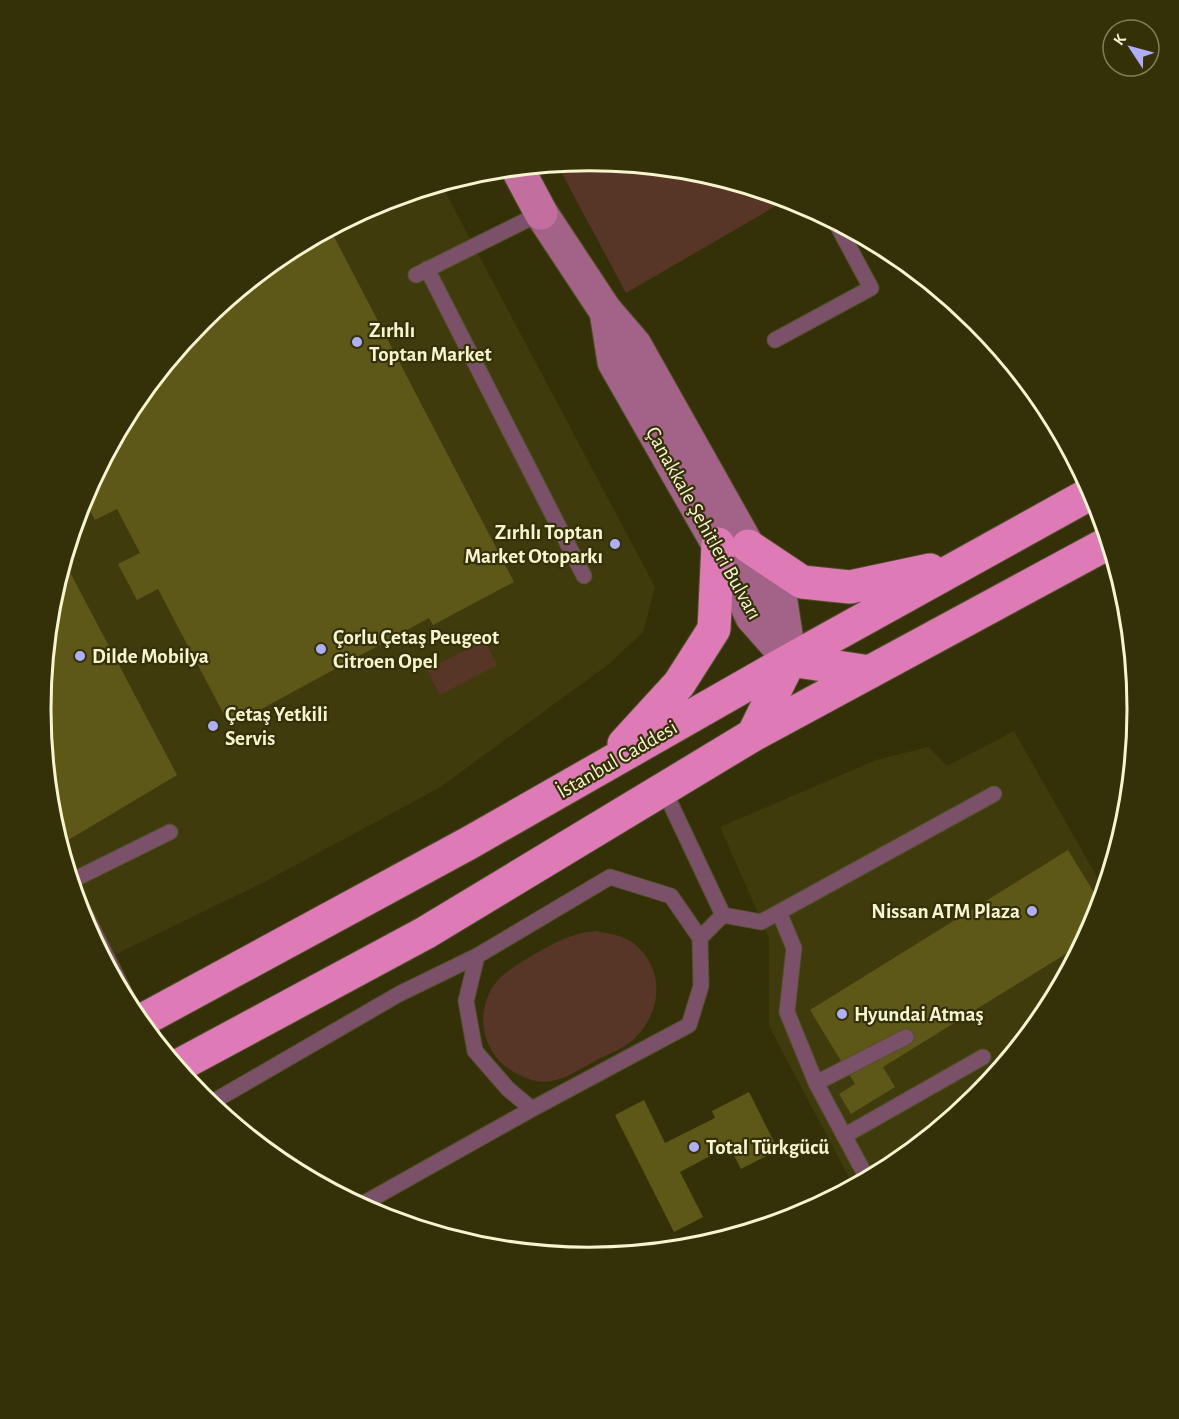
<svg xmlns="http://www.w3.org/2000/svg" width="1179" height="1419" font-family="'Alegreya Sans',sans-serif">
	<rect width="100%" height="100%" fill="#343108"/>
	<path fill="#3f3b0d" d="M441 184 655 587 643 632 609 664 439 788 266 881 104 960 82 919 51 816 41 709 51 602 82 499 133 404 202 321 285 253 380 202Z
		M1014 731 1105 891 1097 920 1046 1015 977 1098 894 1166 854 1187 769 1026V938L720 827 876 760 928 747 947 766Z"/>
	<path fill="#583627" d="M590 161 697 171 788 199 626 293 557 164Z
		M484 640 497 665 440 695 427 670Z
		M597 931C609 934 622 935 632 942 665 967 663 1009 636 1037 626 1048 606 1055 593 1062 561 1080 545 1092 509 1069 480 1049 475 1008 497 981 509 967 557 940 575 935 582 932 590 932 597 931Z"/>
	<path fill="#5e5818" d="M330 229 514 582 433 625 429 618 230 726 158 589 137 600 118 564 140 553 117 509 95 520 83 497 133 404 202 321 285 253Z
		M64 561 177 775 60 845 51 816 41 709 51 602Z
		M1068 850 1101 904 1097 920 1085 942 883 1067 895 1087 851 1114 839 1094 855 1084 810 1010Z
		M749 1092 778 1150 741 1169 729 1146 680 1172 703 1217 674 1232 615 1115 644 1100 665 1143 715 1118 712 1111Z"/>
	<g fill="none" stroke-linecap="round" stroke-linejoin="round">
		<defs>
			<path id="lane" d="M427 269 584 576
				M416 275 541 213
				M775 340 871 288 835 221
				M664 790 723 915 761 922 994 794
				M71 881 170 832
				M75 894 139 1021
				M779 912 794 948 787 1012 816 1083 868 1180
				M700 938 723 915
				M816 1083 906 1037
				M209 1104 399 994 477 956
				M844 1136 983 1057
				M359 1206 532 1109 689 1025 701 986 700 938 671 896 610 877 477 956 466 1001 475 1051 508 1089 532 1109"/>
			<path id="secondary" d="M541 213 605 310 635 345 748 546 781 602 790 660
				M606 311 614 362 718 544 752 617 790 660"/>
			<path id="primary" d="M517 168 541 213"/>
			<path id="highway" d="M748 546 802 582 850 587 930 570
				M753 735 790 660 870 672
				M624 744 679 684 714 629 718 544
				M139 1022 469 843 790 660 1093 492
				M176 1067 425 933 753 735 1110 542"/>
		</defs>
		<use href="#lane" stroke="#535028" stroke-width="17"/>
		<use href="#secondary" stroke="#535028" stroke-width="35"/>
		<use href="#primary" stroke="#535028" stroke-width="35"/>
		<use href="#highway" stroke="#535028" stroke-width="35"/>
		<use href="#lane" stroke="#7a5168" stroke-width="15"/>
		<use href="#secondary" stroke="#a36288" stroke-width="33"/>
		<use href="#primary" stroke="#c26fa0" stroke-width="33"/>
		<use href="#highway" stroke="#de7ab6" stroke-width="33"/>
	</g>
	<g fill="#afaefa" stroke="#343108" stroke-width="2">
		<circle cx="357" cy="342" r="6"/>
		<circle cx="615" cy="544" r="6"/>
		<circle cx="321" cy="649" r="6"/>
		<circle cx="80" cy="656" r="6"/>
		<circle cx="213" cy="726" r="6"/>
		<circle cx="1032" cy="911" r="6"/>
		<circle cx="842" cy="1014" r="6"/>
		<circle cx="694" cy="1147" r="6"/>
	</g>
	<g text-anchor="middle" stroke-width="4.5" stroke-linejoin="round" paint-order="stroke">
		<g font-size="21" font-weight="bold" fill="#f7f5d0" stroke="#343108" text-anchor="start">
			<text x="369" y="337">Zırhlı<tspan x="369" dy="24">Toptan Market</tspan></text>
			<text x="603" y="539" text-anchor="end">Zırhlı Toptan<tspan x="603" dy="24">Market Otoparkı</tspan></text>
			<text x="333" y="644">Çorlu Çetaş Peugeot<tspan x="333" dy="24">Citroen Opel</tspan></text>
			<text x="92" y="663">Dilde Mobilya</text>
			<text x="225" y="721">Çetaş Yetkili<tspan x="225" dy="24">Servis</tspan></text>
			<text x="1020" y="918" text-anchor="end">Nissan ATM Plaza</text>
			<text x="854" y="1021">Hyundai Atmaş</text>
			<text x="706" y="1154">Total Türkgücü</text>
		</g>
		<g font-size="21" fill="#f7f5d0" stroke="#343108">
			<text transform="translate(704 523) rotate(61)" y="7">Çanakkale Şehitleri Bulvarı</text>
			<text transform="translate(617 759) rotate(-30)" y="7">İstanbul Caddesi</text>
		</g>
	</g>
	<path d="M0 0H1179V1419H0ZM51 709a538 538 0 1 1 1076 0a538 538 0 1 1-1076 0Z" fill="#343108" fill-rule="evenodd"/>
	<path fill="none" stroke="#f7f5d0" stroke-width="3" d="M51 709a538 538 0 1 1 1076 0a538 538 0 1 1-1076 0Z"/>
	<g transform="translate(1131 48) rotate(306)"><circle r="28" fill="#343108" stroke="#827f58" stroke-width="1.5"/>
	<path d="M0-4.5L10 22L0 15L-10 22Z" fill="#afaefa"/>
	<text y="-9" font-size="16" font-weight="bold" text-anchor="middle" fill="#f7f5d0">K</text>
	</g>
</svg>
